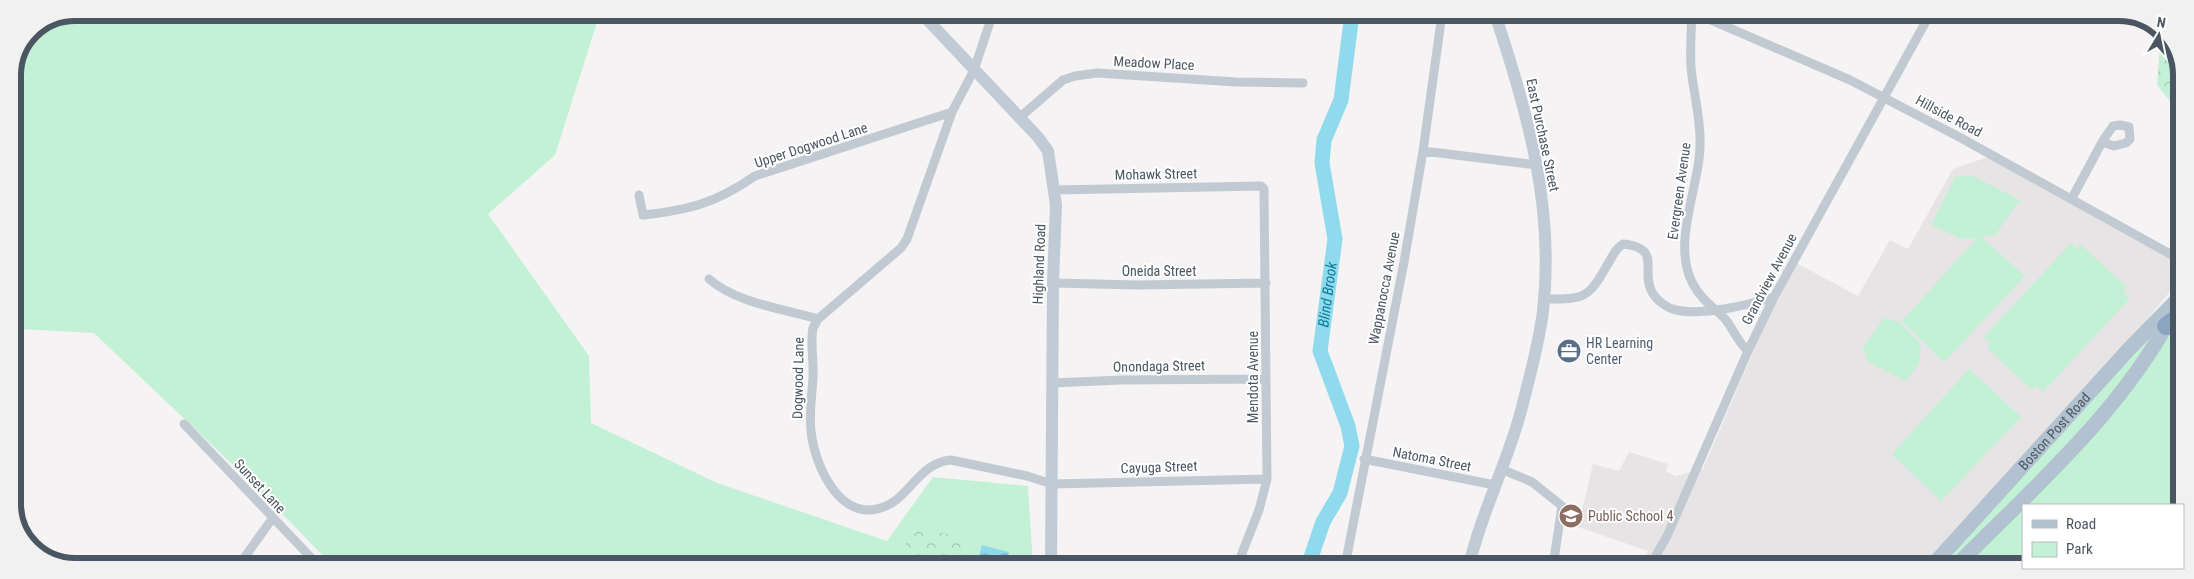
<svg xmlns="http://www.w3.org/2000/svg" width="2194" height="579" font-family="'Roboto Condensed',sans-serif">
	<defs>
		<pattern id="forest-crowns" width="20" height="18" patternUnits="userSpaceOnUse" patternTransform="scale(1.25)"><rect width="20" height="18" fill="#c3f1d5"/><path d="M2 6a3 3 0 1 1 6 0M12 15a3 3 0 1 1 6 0" fill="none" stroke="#a0c6b0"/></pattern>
		<pattern id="water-waves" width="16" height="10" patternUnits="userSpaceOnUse" patternTransform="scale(1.25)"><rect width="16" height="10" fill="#90daee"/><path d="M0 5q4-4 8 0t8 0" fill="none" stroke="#78b4c4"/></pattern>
	</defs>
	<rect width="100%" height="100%" fill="#f5f3f3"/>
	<path fill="#e6e4e5" d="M1991 156 2175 261 2181 266 2180 279 2114 361 1924 566H1641L1648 551 1578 527 1593 464 1619 471 1629 452 1668 464 1666 471 1675 476 1703 469 1769 315 1796 263 1858 296 1890 240 1908 249 1953 169Z"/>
	<path fill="#c3f1d5" d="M75 13H600L555 155 488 214 589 356 591 423 717 483 887 541 933 477 1028 486 1033 565H332L254 485 94 333 19 329 13 362V75L31 31Z
		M1971 175 2020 200 1995 235 1981 237 2025 276 1944 362 1902 321 1977 238 1962 239 1931 225 1955 177Z
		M2071 243 2077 249 2081 245 2127 287 2123 292 2130 298 2043 392 2037 386 2032 390 1987 348 1990 343 1984 337Z
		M1884 318 1900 323 1921 344 1919 363 1906 381 1868 362 1863 348Z
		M2180 319V505H2023V566H1961Z
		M2151 329V339L2105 408 1948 566H1939Z
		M1969 369 2021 417 1941 501 1892 454Z"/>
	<path fill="url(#forest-crowns)" d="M2161 30 2166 34 2181 71V168L2173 155 2175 107 2157 85Z
		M2180 335V377C2171 364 2168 347 2180 335Z
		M910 525 972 540 966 565H901Z"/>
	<path fill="url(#water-waves)" d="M982 545 1009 552 1005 565 994 562 993 565H976Z"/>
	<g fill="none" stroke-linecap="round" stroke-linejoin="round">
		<path stroke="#90daee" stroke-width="15" id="s1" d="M1308 566 1323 522 1340 493 1352 446 1348 426 1320 351 1335 239 1322 163 1324 140 1341 100 1352 14"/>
		<defs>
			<path id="highway" d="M2166 326 2180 316"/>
		</defs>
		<use href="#highway" stroke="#7690ad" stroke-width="19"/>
		<path stroke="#c1cad2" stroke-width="9" d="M993 13 974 70 952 112 907 239 901 248 818 319 813 328C810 343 814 361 813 377 812 395 809 413 811 431 814 462 837 518 877 509 910 502 916 463 951 460L1027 476 1052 484 1267 479
			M1692 14C1691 32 1690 50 1691 67 1693 91 1700 114 1700 139 1702 183 1670 242 1693 284 1702 301 1714 307 1726 320 1734 331 1738 342 1748 351
			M1697 14 1850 80 1961 138 2181 260
			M1019 118 1063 80 1075 76 1097 73 1236 82 1303 83
			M2120 125 2129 127 2130 139 2126 143 2114 146 2102 142 2113 126Z
			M1423 151 1537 165
			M1054 190 1261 186 1264 189 1267 479 1259 510 1237 566
			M639 195 643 215C689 210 716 203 755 176L952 112
			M2072 198 2102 142
			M709 279C736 303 784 309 818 319
			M1053 283 1138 285 1266 283
			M1544 299C1586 299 1588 299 1609 262 1614 254 1615 249 1623 244 1663 248 1640 271 1652 292 1656 300 1667 308 1676 310 1703 316 1748 305 1774 297
			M1053 383 1121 380 1266 379
			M184 424 318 565
			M1364 459 1495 485
			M1501 469 1532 482 1562 506 1553 566
			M239 565 272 519
			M1345 566 1404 262 1423 151 1442 14
			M1650 566 1667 536 1748 351 1774 297 1930 14"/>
		<path stroke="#c1cbd6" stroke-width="12" d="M921 13 1038 137 1048 151 1056 205 1053 283 1051 565
			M1469 566C1481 513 1507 464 1521 411 1529 379 1539 344 1543 311 1555 208 1527 110 1495 14"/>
		<g stroke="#b3c2d1" stroke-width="15">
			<path id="s2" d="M1932 566 2130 348 2180 297"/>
			<path d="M1956 566C2033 488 2118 415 2171 317"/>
		</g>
		<use href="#highway" stroke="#8ba5c1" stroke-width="18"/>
	</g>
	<defs>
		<symbol id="office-disc" viewBox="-11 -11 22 22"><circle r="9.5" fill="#5c6f8a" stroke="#fff"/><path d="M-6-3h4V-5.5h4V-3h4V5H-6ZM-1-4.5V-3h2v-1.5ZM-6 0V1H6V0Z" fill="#fff"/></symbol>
		<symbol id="school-disc" viewBox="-11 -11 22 22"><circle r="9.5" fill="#8d6e63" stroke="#fff"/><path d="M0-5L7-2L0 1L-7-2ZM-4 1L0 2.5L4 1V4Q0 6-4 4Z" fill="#fff"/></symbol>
	</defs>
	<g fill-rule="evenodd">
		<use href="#office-disc" x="1555" y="337" width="28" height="28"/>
		<use href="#school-disc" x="1557" y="502" width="28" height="28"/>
	</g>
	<g text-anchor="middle" stroke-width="4" stroke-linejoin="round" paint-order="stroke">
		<g font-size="14" fill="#4a5661" stroke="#fff">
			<text transform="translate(1154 63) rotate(3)" y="5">Meadow Place</text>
			<text transform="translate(1949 116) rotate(28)" y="5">Hillside Road</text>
			<text transform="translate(1543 135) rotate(78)" y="5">East Purchase Street</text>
			<text transform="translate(811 145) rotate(-18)" y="5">Upper Dogwood Lane</text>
			<text transform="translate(1156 174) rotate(-1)" y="5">Mohawk Street</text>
			<text transform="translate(1679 191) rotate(-82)" y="5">Evergreen Avenue</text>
			<text transform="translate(1039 264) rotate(-88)" y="5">Highland Road</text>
			<text x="1159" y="276">Oneida Street</text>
			<text transform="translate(1769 279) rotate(-62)" y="5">Grandview Avenue</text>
			<text transform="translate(1384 288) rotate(-79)" y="5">Wappanocca Avenue</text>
			<text transform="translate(1159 366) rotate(-1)" y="5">Onondaga Street</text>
			<text transform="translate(1253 377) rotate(-90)" y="5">Mendota Avenue</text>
			<text transform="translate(798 378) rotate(-89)" y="5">Dogwood Lane</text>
			<text dy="5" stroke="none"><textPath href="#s2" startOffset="182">Boston Post Road</textPath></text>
			<text transform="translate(1432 459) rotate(11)" y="5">Natoma Street</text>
			<text transform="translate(1159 467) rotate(-2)" y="5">Cayuga Street</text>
			<text transform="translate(260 486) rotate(47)" y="5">Sunset Lane</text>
		</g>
		<g font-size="14" fill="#4e5e75" stroke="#fff" text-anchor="start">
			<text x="1586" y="348">HR Learning<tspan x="1586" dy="16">Center</tspan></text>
		</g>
		<g font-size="14" fill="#785e54" stroke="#fff" text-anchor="start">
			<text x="1588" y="521">Public School 4</text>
		</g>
		<g font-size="15" font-style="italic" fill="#0c7c9b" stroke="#fff">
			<text dy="5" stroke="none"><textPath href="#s1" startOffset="286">Blind Brook</textPath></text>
		</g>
	</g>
	<path d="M0 0H2194V579H0ZM75 21H2119A54 54 0 0 1 2173 75V504A54 54 0 0 1 2119 558H75A54 54 0 0 1 21 504V75A54 54 0 0 1 75 21Z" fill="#f1f1f2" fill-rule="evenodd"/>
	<path fill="none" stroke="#4a5661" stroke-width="6" d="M75 21H2119A54 54 0 0 1 2173 75V504A54 54 0 0 1 2119 558H75A54 54 0 0 1 21 504V75A54 54 0 0 1 75 21Z"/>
	<rect x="2022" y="504" width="162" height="65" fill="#ffffff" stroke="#b7bbc0"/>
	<rect x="2032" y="520" width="25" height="8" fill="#b3c2d1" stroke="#b7bbc0"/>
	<text x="2066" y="529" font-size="15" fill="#4a5661">Road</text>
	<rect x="2032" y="542" width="25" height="15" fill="#c3f1d5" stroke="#b7bbc0"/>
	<text x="2066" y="554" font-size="15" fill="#4a5661">Park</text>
	<g transform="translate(2159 35) rotate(10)" stroke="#ffffff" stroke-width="4" paint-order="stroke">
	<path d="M0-4L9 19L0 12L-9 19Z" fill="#4a5661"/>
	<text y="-8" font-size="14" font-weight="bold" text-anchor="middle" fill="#4a5661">N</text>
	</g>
</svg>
